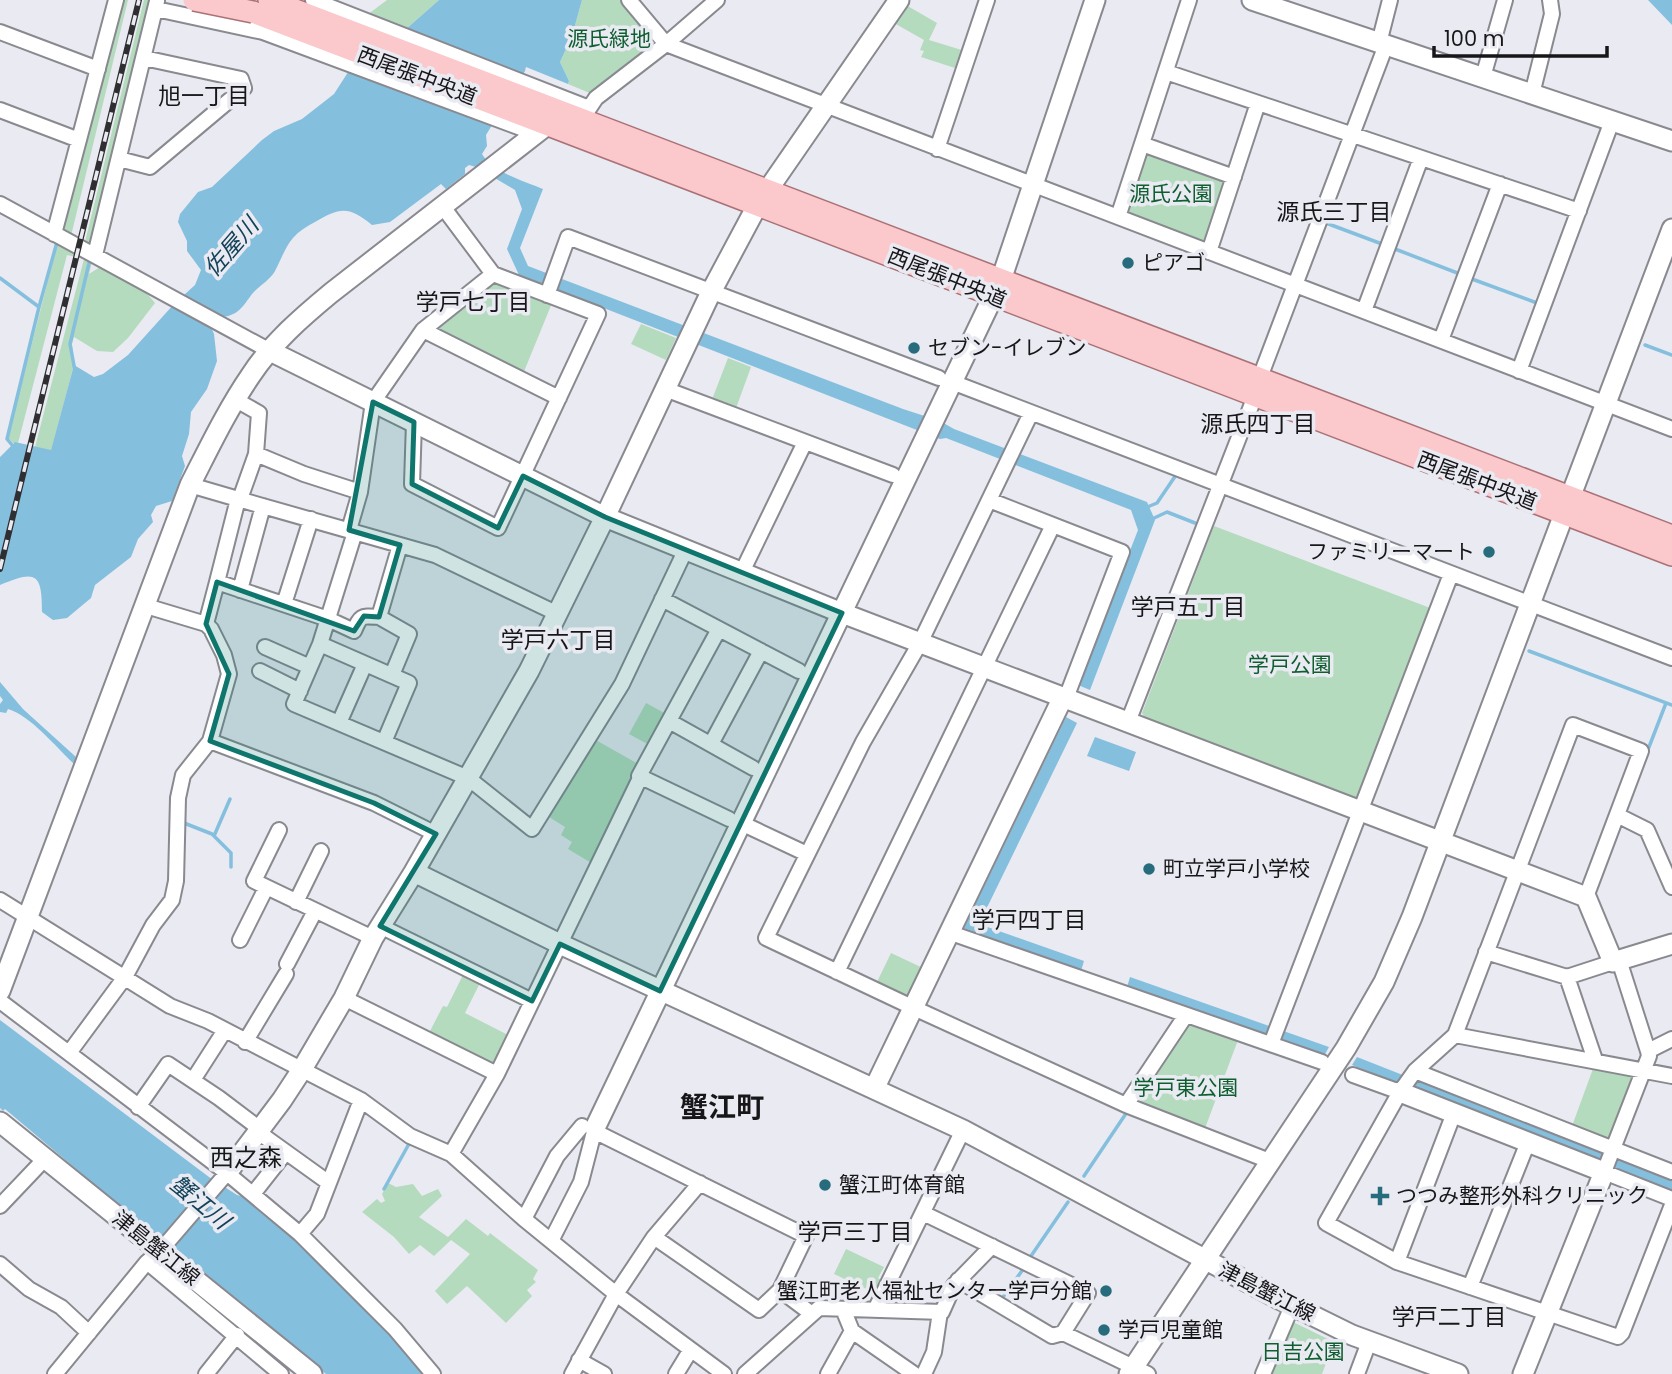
<svg xmlns="http://www.w3.org/2000/svg" width="1672" height="1374" font-family="Poppins,'Noto Sans JP',sans-serif">
	<rect width="100%" height="100%" fill="#eaeaf2"/>
	<path fill="#b5dbbe" d="M121 0H128L70 240 60 231Z
		M144 0H152L93 247 84 246Z
		M387 0H439L405 30 367 15Z
		M582 0H622L656 40V46L592 94 568 84 569 81 560 62 572 36Z
		M906 5 937 23 929 40 965 51 958 69 921 57 924 51 920 50 924 40 894 23Z
		M1144 152 1224 178 1226 183 1207 240 1202 243 1128 215 1125 209Z
		M58 241 93 258 89 274 100 267C121 272 142 286 155 303L128 338 113 352 97 351 74 337 72 344 74 365 51 451 35 447 84 259 67 255 18 443H13L8 438Z
		M499 282 552 303 523 374 435 331V325L491 283Z
		M641 324 676 338 666 360 631 344Z
		M728 358 751 367 735 411 711 402Z
		M1214 526 1433 609 1363 795 1356 798 1147 721 1142 713Z
		M646 703 668 715 651 746 629 734Z
		M594 739 640 765 593 864 568 849 572 842 561 835 565 827 546 815Z
		M891 953 923 968 909 995 904 997 876 984Z
		M464 973 481 981 465 1013 510 1036 497 1061 491 1064 429 1033 443 1006 447 1007Z
		M1189 1022 1238 1040 1204 1131 1135 1103Z
		M1594 1066 1632 1072 1634 1077 1610 1138 1606 1139 1572 1126Z
		M388 1183 396 1187 413 1184 422 1196 438 1189 442 1196 419 1217 448 1237 466 1219 488 1236 490 1233 538 1270 533 1279 536 1282 527 1290 532 1296 506 1323 467 1286 447 1304 435 1291 470 1254 451 1240 434 1256 420 1245 409 1254 394 1237 362 1212 377 1199 381 1203 385 1201 382 1194Z
		M846 1249 884 1267 878 1278 883 1281 877 1294 834 1274Z
		M1289 1320 1334 1342 1322 1374H1266Z"/>
	<path fill="#85bfde" d="M439 0H582L572 36 560 62 569 81 568 84 526 67 525 71 486 135 487 146 482 154C492 172 524 181 543 189L520 248 528 266 903 409 940 421 954 429 1147 502 1155 520 1090 690 1078 685 1138 530 1131 510 946 438 940 439 519 275 507 249 522 209 515 190 476 167 469 165 465 168V174L446 189 441 184 390 222 372 225C349 206 340 207 315 222 307 226 299 231 293 238 285 247 281 260 275 271 270 280 259 286 252 294 243 306 238 317 219 317L211 327 214 334 217 361 207 389 191 412 189 434 182 456 185 466 172 501 156 506 151 515 153 522 138 539 131 557 95 585 91 598 67 618 53 620 42 612C42 574 37 569 0 585V457L15 442 51 450 74 365 94 377 103 374 128 355 174 304 195 285 201 270 187 251V241L178 222 180 214 198 192 212 187 262 140 274 131 302 119 334 94 352 66 405 30Z
		M1648 0H1672V25Z
		M0 682 23 709 76 757 74 764C57 748 30 715 8 709L6 713 0 712V704L3 700 0 696Z
		M1066 717 1077 723 979 924 1084 961 1081 971 964 928Z
		M1095 737 1136 752 1129 771 1087 756Z
		M1130 977 1329 1047 1324 1056 1127 987Z
		M0 1020 209 1177 237 1195 245 1197C308 1251 371 1309 423 1374H326L172 1250 5 1109 3 1111 0 1108Z
		M1357 1057 1672 1181V1191L1352 1065Z"/>
	<g fill="none" stroke-linecap="round" stroke-linejoin="round">
		<path stroke="#85bfde" stroke-width="3.5" d="M1282 208 1283 206 1312 217
			M1326 223 1382 244
			M1395 249 1460 274
			M0 278 39 307 7 439 12 445
			M1472 279 1537 303
			M39 307 57 242
			M1645 345 1672 355
			M75 371 70 344 90 259
			M1145 508 1157 503 1176 475
			M1152 519 1167 512 1195 523
			M1529 651 1672 705
			M1649 747 1666 703
			M184 823 212 834 231 853V867
			M214 836 230 799
			M1084 1176 1127 1112
			M384 1189 410 1142
			M1031 1256 1068 1202
			M1003 1297 1024 1268"/>
		<defs>
			<path id="street" d="M313 0 589 108
				M629 0 666 44 1672 429
				M156 9 263 32 537 134
				M0 32 98 69
				M1379 43 1390 0
				M1166 72 1579 211
				M1483 77 1505 0
				M1532 94 1552 14 1550 0
				M0 110 79 140
				M584 116 596 98 666 44 717 0
				M1142 144 1234 177
				M937 149 987 0
				M119 159 150 167 244 88 241 79 144 58
				M0 204 270 351
				M1118 217 1189 0
				M54 234 116 0
				M1209 252 1258 103
				M95 255 157 1
				M547 295 568 237 939 378
				M1364 311 1421 158
				M423 330 559 398
				M1441 340 1500 184
				M1519 371 1612 121
				M1259 380 1386 45
				M952 382 1672 658
				M665 389 893 475
				M236 400 259 413 256 454 240 499
				M1031 413 920 643 863 742 766 938 914 1008 1126 1105 1272 1162
				M414 422 412 484 498 528 598 314 493 274 443 207
				M256 454 304 474 360 492
				M190 485 238 499
				M989 500 1122 552 1066 698
				M349 530 360 492 373 402 423 330 493 274
				M355 532 320 644 294 704 468 778 532 829 622 684 686 549
				M400 545 379 617C361 616 361 615 354 631L328 619 217 582 238 499 435 555 558 614
				M742 572 805 442
				M240 590 263 506
				M662 599 799 671
				M284 604 311 519
				M146 606 206 624
				M379 617 409 634 392 675
				M719 629 639 776 729 819
				M320 644 409 683 384 742
				M265 647 310 667
				M260 671 300 691
				M669 721 753 768
				M1128 722 1255 396
				M339 723 365 664
				M210 741 374 803 436 834
				M711 744 761 651
				M1617 815 1647 830 1672 887
				M741 823 807 854
				M279 830 254 881 373 938
				M1586 897 1641 751 1573 725 1455 1035 1415 1071 1400 1092 1326 1223 1397 1262 1618 1337 1622 1333 1672 1205
				M0 900 170 1006 208 1021 361 1100 410 1136 451 1154 524 1219 616 1294 724 1374
				M296 902 321 851
				M380 926 532 1001
				M951 933 1322 1062
				M240 940 266 888
				M1486 952 1567 977 1613 962
				M1619 960 1648 1051
				M287 964 315 911
				M837 972 1053 525
				M1567 977 1595 1060
				M344 998 497 1074
				M0 1001 227 1173 300 1234 395 1329 433 1374
				M1455 1035 1672 1076
				M1672 1039 1648 1051 1649 1056 1604 1172 1672 1199
				M245 1042 286 974
				M1271 1044 1451 574
				M69 1053 125 977 153 925 172 900 176 881 178 798 183 775 210 741 229 674 224 655 211 629 206 624 217 582
				M1415 1071 1672 1172
				M1353 1075 1400 1092
				M193 1080 225 1030
				M1126 1105 1186 1015
				M138 1107 168 1064 219 1098 260 1129
				M594 1131 806 1236 780 1290 759 1310 654 1237
				M258 1132 329 1183
				M451 1154 497 1074 641 776
				M253 1194 286 1152
				M0 1206 38 1166
				M923 1213 1088 1293 1063 1333
				M524 1219 557 1156 582 1126
				M300 1234 317 1214 361 1100
				M551 1241 581 1182 595 1128
				M147 1262 281 1374
				M1397 1262 1454 1113
				M0 1264 29 1289 61 1307 89 1333
				M958 1280 1052 1336 1063 1333 1148 1374
				M1470 1287 1528 1142
				M780 1290 812 1314
				M843 1309 852 1331 914 1374
				M875 1310 963 1130
				M579 1360 604 1374
				M55 1374 147 1262 160 1251 227 1173
				M206 1374 237 1335
				M572 1374 616 1294 654 1237 700 1183
				M676 1374 690 1351
				M745 1374 819 1308 942 1312 954 1285 992 1246
				M828 1374 852 1331
				M924 1374 934 1352 940 1312
				M1263 1374 1292 1306
				M1357 1374 1369 1342"/>
			<path id="secondary" d="M1252 0 1672 141
				M270 351 605 517 842 613 1586 897 1613 962 1672 944
				M1570 498 1672 229
				M414 872 560 944 963 1130 1281 1300 1352 1335 1458 1374
				M0 991 190 485C209 448 227 410 251 375 272 343 302 317 331 293L547 125
				M874 1089 1063 697
				M1400 1092 1604 1172 1523 1374
				M0 1122 312 1374
				M595 1128 1001 280 1095 0
				M227 1173 282 1100 301 1071 344 998 373 938 414 872 529 671 605 517 711 292 758 204 899 0
				M1129 1374 1346 1048 1384 982 1412 917 1564 514"/>
			<path id="primary" d="M269 0 1672 536
				M253 12 1672 555"/>
		</defs>
		<use href="#street" stroke="#898990" stroke-width="18"/>
		<use href="#secondary" stroke="#898990" stroke-width="23"/>
		<use href="#primary" stroke="#aa7277" stroke-width="24"/>
		<use href="#street" stroke="#fff" stroke-width="14"/>
		<use href="#secondary" stroke="#fff" stroke-width="19"/>
		<use href="#primary" stroke="#fbc8cb" stroke-width="21"/>
		<defs>
			<path id="rail" d="M0 569 139 0"/>
		</defs>
		<use href="#rail" stroke="#2f2f32" stroke-width="6"/>
		<use href="#rail" stroke="#eaeaf2" stroke-width="3.5" stroke-dasharray="10" stroke-linecap="butt"/>
		<defs>
			<path id="primary-bridge" d="M194 0 253 12"/>
		</defs>
		<use href="#primary-bridge" stroke="#aa7277" stroke-width="24" stroke-linecap="butt"/>
		<use href="#primary-bridge" stroke="#fbc8cb" stroke-width="21"/>
	</g>
	<path fill="#0f766e" fill-opacity="0.2" stroke="#0f766e" stroke-width="5" stroke-linejoin="round" d="M373 402 414 422 412 484 498 528 523 476 605 517 842 613 660 991 560 944 532 1001 380 926 436 834 374 803 210 741 229 674 206 624 217 582 354 631 364 616 379 617 400 545 349 530Z"/>
	<g fill="#276c7c" stroke="#eaeaf2" stroke-width="2.5">
		<circle cx="1128" cy="263" r="7"/>
		<circle cx="914" cy="348" r="7"/>
		<circle cx="1489" cy="552" r="7"/>
		<circle cx="1149" cy="869" r="7"/>
		<circle cx="825" cy="1185" r="7"/>
		<path d="M1376.5 1185.5h7v7h7v7h-7v7h-7v-7h-7v-7h7z"/>
		<circle cx="1106" cy="1291" r="7"/>
		<circle cx="1104" cy="1330" r="7"/>
	</g>
	<g text-anchor="middle" stroke-width="7" stroke-linejoin="round" paint-order="stroke">
		<g font-size="21" fill="#0f5e30" stroke="#eaeaf2">
			<text x="609" y="46">源氏緑地</text>
			<text x="1171" y="201">源氏公園</text>
			<text x="1290" y="672">学戸公園</text>
			<text x="1186" y="1095">学戸東公園</text>
			<text x="1303" y="1359">日吉公園</text>
		</g>
		<g font-size="21" fill="#17171a" stroke="#eaeaf2">
			<text transform="translate(417 76) rotate(21)" y="7">西尾張中央道</text>
			<text transform="translate(947 278) rotate(22)" y="7">西尾張中央道</text>
			<text transform="translate(1477 481) rotate(21)" y="7">西尾張中央道</text>
			<text transform="translate(156 1248) rotate(39)" y="7">津島蟹江線</text>
			<text transform="translate(1267 1292) rotate(27)" y="7">津島蟹江線</text>
		</g>
		<g font-size="21" fill="#17171a" stroke="#eaeaf2" text-anchor="start">
			<text x="1142" y="270">ピアゴ</text>
			<text x="928" y="355">セブン-イレブン</text>
			<text x="1475" y="559" text-anchor="end">ファミリーマート</text>
			<text x="1163" y="876">町立学戸小学校</text>
			<text x="839" y="1192">蟹江町体育館</text>
			<text x="1396" y="1203">つつみ整形外科クリニック</text>
			<text x="1092" y="1298" text-anchor="end">蟹江町老人福祉センター学戸分館</text>
			<text x="1118" y="1337">学戸児童館</text>
		</g>
		<g font-size="23" fill="#17171a" stroke="#eaeaf2">
			<text x="204" y="104">旭一丁目</text>
			<text x="1334" y="220">源氏三丁目</text>
			<text x="473" y="310">学戸七丁目</text>
			<text x="1258" y="432">源氏四丁目</text>
			<text x="1188" y="615">学戸五丁目</text>
			<text x="558" y="648">学戸六丁目</text>
			<text x="1029" y="928">学戸四丁目</text>
			<text x="855" y="1240">学戸三丁目</text>
			<text x="1449" y="1325">学戸二丁目</text>
		</g>
		<g font-size="23" font-style="italic" fill="#124258" stroke="#eaeaf2">
			<text transform="translate(231 247) rotate(-49)" y="8">佐屋川</text>
			<text transform="translate(200 1202) rotate(40)" y="8">蟹江川</text>
		</g>
		<g font-size="24" fill="#17171a" stroke="#eaeaf2">
			<text x="246" y="1166">西之森</text>
		</g>
		<g font-size="28" font-weight="bold" fill="#17171a" stroke="#eaeaf2">
			<text x="722" y="1117">蟹江町</text>
		</g>
	</g>
	<path d="M1434 46v10h173v-10" fill="none" stroke="#17171a" stroke-width="3.5"/>
	<text x="1444" y="46" font-size="21" fill="#17171a" stroke="#eaeaf2" stroke-width="5" paint-order="stroke">100 m</text>
</svg>
